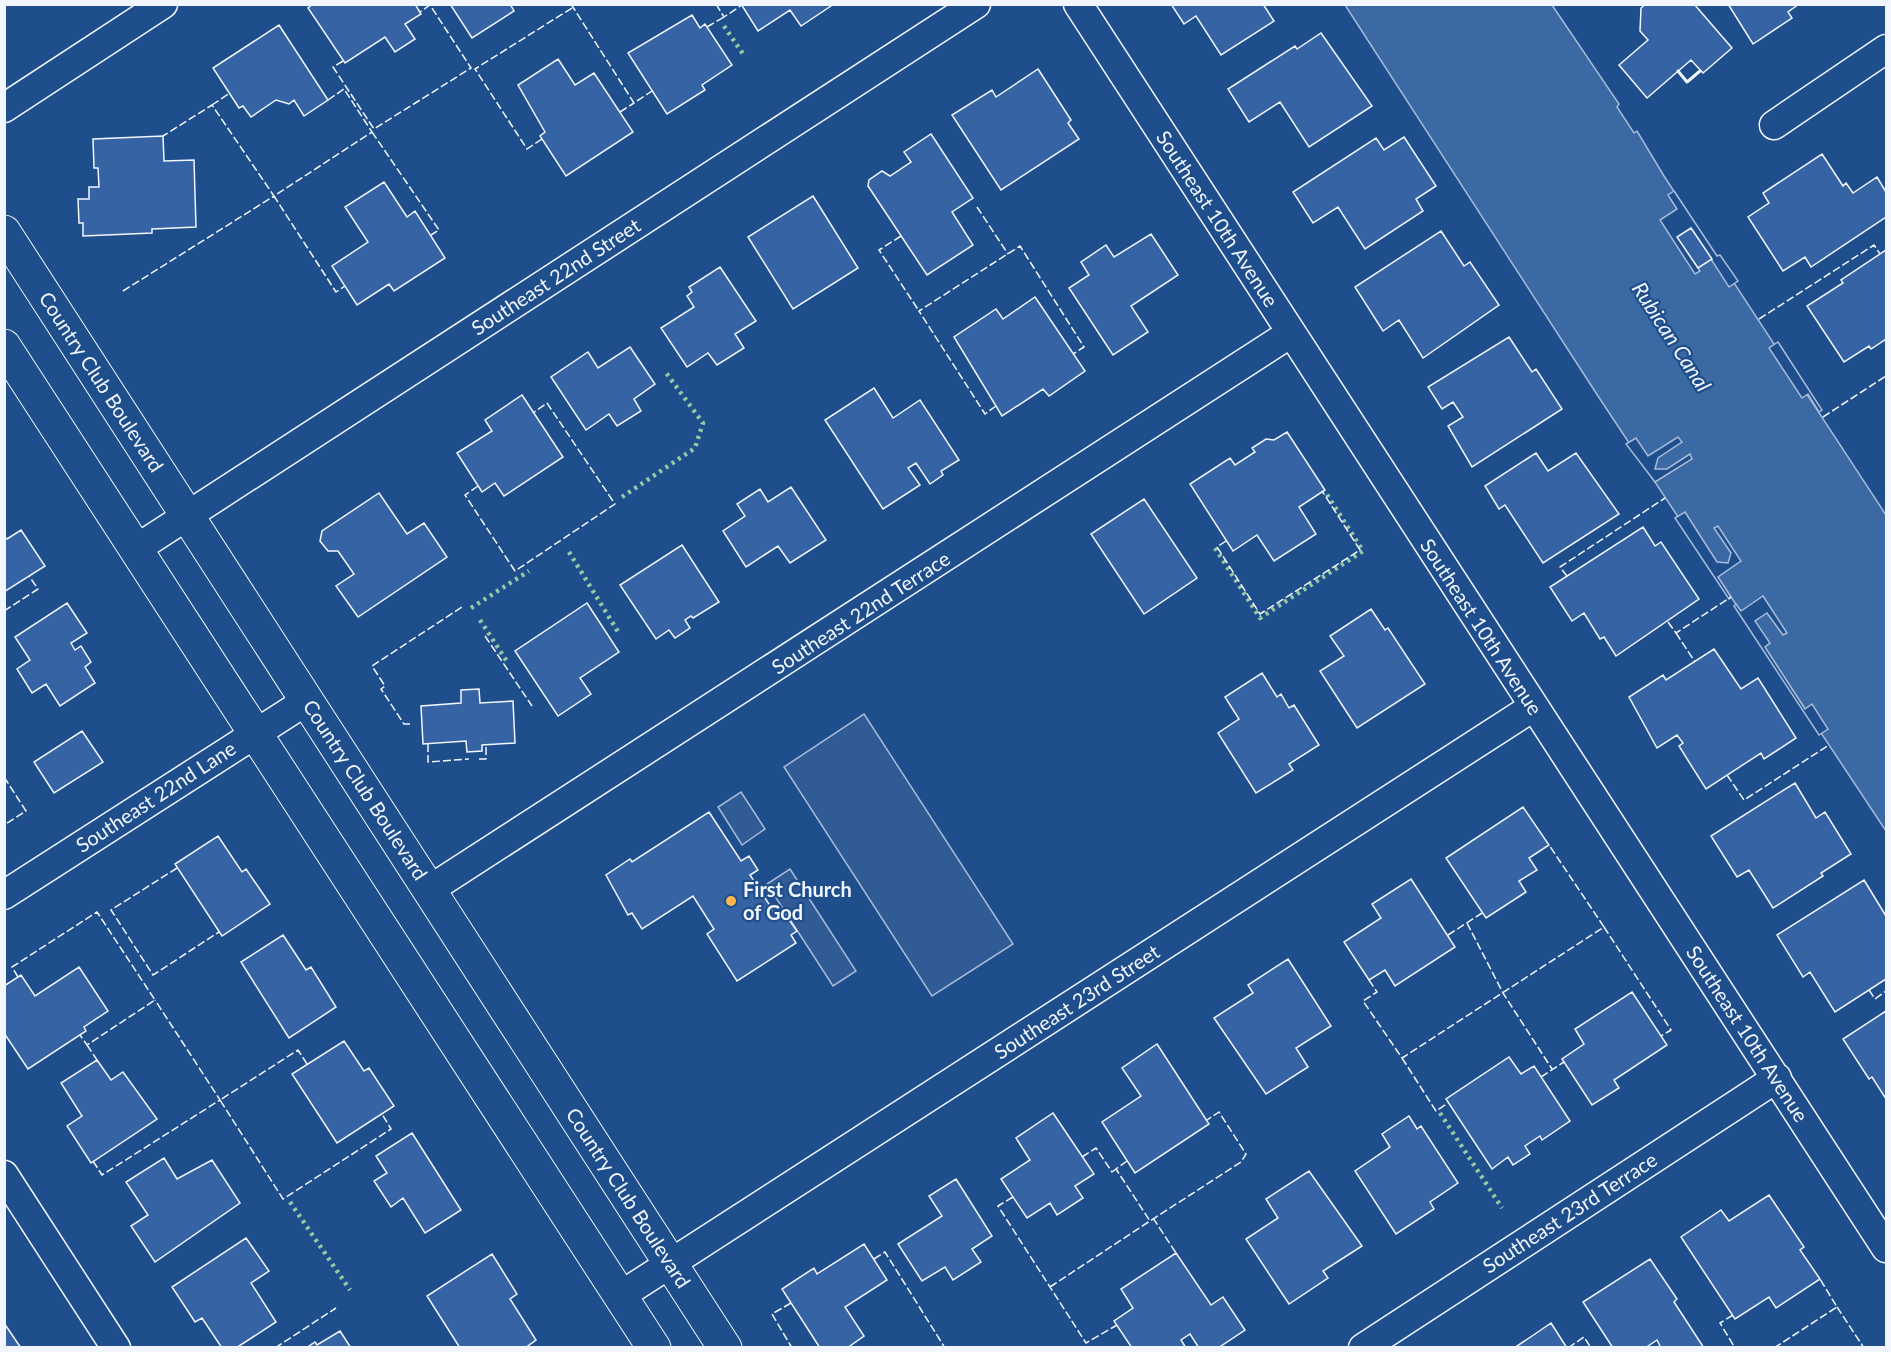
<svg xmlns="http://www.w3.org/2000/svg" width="1891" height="1352" font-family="Lato,sans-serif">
	<rect width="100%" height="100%" fill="#1f4e8c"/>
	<path fill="#305b95" stroke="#a8bbd7" stroke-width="1.5" d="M864 714 1013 944 932 996 784 767Z
		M741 792 765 829 742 845 718 807Z
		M790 869 856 971 833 986 767 884Z"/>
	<path fill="#3b69a3" stroke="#a8bbd7" stroke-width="1.5" d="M1345 5H1552L1619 104 1617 107 1634 133 1637 131 1664 176 1886 515V831L1598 396Z"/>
	<path fill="#1f4e8c" stroke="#a8bbd7" stroke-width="1.5" d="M1674 191 1717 256 1720 255 1738 281 1729 287 1691 228 1678 237 1700 271 1695 274 1660 220 1677 209 1668 195Z
		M1778 342 1822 410 1819 412 1808 394 1802 398 1769 348Z
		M1678 437 1682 442 1658 458 1655 469H1667L1690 454 1692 459 1655 482 1626 444 1636 438 1648 456Z
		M1685 512 1717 562 1728 563 1731 553 1714 528 1718 526 1741 561 1718 577 1731 597 1729 599 1675 518Z
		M1763 596 1787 633 1783 635 1767 613 1755 621 1770 643 1765 647 1805 709 1812 704 1828 729 1819 735 1734 606 1736 604 1741 611Z"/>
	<path fill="#3563a3" stroke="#f2f6ff" stroke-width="1.5" d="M313 4H415L421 14 405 24 415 39 395 52 385 37 345 63 308 8Z
		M450 4H510L514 11 472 38Z
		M834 4 801 26 790 10 758 31 741 4Z
		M1263 4 1274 21 1221 55 1196 16 1184 24 1171 4Z
		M1646 4H1694L1732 48 1703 73 1691 60 1647 98 1619 65 1648 40 1640 31 1641 8Z
		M1728 4H1799L1788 12 1792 18 1753 44Z
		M692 15 700 28 705 24 732 65 702 85 705 90 667 114 628 53Z
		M279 25 328 100 304 116 294 100 289 104 276 100 251 117 243 106 239 108 213 68Z
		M1321 33 1372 106 1309 147 1280 102 1249 122 1228 89 1295 46 1297 49Z
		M558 59 575 85 594 73 633 132 566 176 540 136 545 132 518 85Z
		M1038 69 1071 120 1068 123 1079 139 1001 190 952 115 992 90 996 97Z
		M931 134 973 198 952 212 973 245 927 275 868 186 869 180 882 171 890 176 911 162 904 152Z
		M163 136 164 161 194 160 196 227 152 229V233L83 236V223H79L78 199H89V187H99L98 168H94L93 139Z
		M1404 137 1436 186 1416 199 1423 211 1365 249 1338 207 1313 223 1293 192 1376 138 1384 150Z
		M1822 154 1843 186 1846 183 1853 193 1877 177 1886 192V217L1811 267 1805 257 1783 271 1748 217 1769 203 1763 193Z
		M384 182 407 217 415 211 445 258 394 291 389 284 357 305 332 266 368 242 345 207Z
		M813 196 858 268 793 309 748 237Z
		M1691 228 1712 259 1698 268 1677 237Z
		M1441 231 1464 266 1470 262 1499 305 1423 358 1399 320 1383 331 1355 287Z
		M1151 234 1178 275 1131 306 1148 332 1113 355 1069 288 1089 275 1081 262 1106 245 1114 257Z
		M1886 250V339L1871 349 1869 346 1844 362 1807 306 1843 283 1841 280Z
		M720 267 756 321 735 334 744 348 717 365 708 353 687 367 661 328 694 307 687 296 692 292 689 287Z
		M1035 297 1085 371 1049 396 1043 389 1002 416 954 337 996 309 1003 319Z
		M1509 337 1532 372 1536 369 1562 409 1472 467 1448 426 1463 417 1453 402 1442 409 1428 387Z
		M630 347 655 384 634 399 641 411 617 426 609 414 586 430 551 377 588 352 598 368Z
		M874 388 893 418 920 400 959 460 941 471 943 475 930 484 916 463 908 468 920 485 883 509 825 420Z
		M522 395 563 457 504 496 495 483 482 492 457 453 492 431 485 420Z
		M1287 432 1325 490 1299 507 1316 534 1274 561 1257 535 1233 551 1190 484 1230 458 1235 465 1255 452 1252 448 1266 439 1274 440Z
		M1536 453 1548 471 1576 453 1619 514 1543 563 1505 505 1499 509 1485 486Z
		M791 487 826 540 790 563 778 546 746 567 723 531 745 516 737 504 760 489 768 502Z
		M379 493 407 534 424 523 447 557 358 617 336 586 354 574 338 551H328L320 541 322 531Z
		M1144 499 1197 578 1144 614 1091 534Z
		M1643 527 1655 546 1661 542 1699 599 1616 656 1604 637 1600 639 1584 613 1572 621 1550 587Z
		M21 530 45 566 4 592V536L7 539Z
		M682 545 719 602 693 618 691 616 685 620 690 628 675 638 669 630 656 639 620 585Z
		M67 603 87 633 71 643 75 650 81 646 91 662 85 667 95 683 60 706 46 684 32 693 17 669 30 660 15 637Z
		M587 603 619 652 580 678 591 694 558 716 515 651Z
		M1371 609 1385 630 1388 628 1425 684 1357 728 1320 671 1344 656 1330 636Z
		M1714 649 1741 689 1758 678 1796 738 1764 759 1761 753 1706 789 1679 746 1683 743 1677 735 1657 748 1629 697 1663 675 1666 680Z
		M1262 673 1277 697 1281 694 1289 708 1294 705 1319 745 1289 764 1293 770 1256 793 1218 733 1239 719 1225 697Z
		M479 689 480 703 513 701 515 743 482 745V751L467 752 466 741 423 744 421 706 461 703V690Z
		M82 731 103 762 54 793 34 762Z
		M1795 783 1816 818 1825 812 1851 854 1821 873 1823 876 1773 908 1749 870 1737 877 1711 836Z
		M1523 807 1549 845 1529 858 1537 870 1519 881 1526 892 1486 918 1446 858Z
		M709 812 741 861 749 856 758 870 750 875 778 918 785 914 797 931 791 935 796 943 737 981 707 934 714 929 693 896 642 929 632 913 628 915 606 875 630 859 632 862Z
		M218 836 242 872 246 869 270 904 222 936 175 864Z
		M1411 879 1455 947 1395 986 1385 970 1369 980 1344 942 1381 918 1372 904Z
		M1864 880 1886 916V979L1835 1012 1810 972 1803 977 1777 935Z
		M283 935 306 970 311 967 336 1007 289 1038 241 962Z
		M1288 959 1331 1026 1296 1048 1308 1067 1266 1094 1214 1018 1253 993 1248 985Z
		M79 967 108 1011 84 1027 86 1031 28 1069 4 1033V986L21 975 35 996Z
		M1632 992 1667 1045 1614 1080 1619 1088 1592 1105 1562 1059 1584 1044 1575 1029Z
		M1886 1011V1099L1872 1077 1869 1079 1843 1039Z
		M344 1041 364 1071 369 1068 394 1106 337 1143 292 1074Z
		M1157 1044 1209 1124 1135 1173 1102 1122 1141 1096 1122 1068Z
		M1509 1057 1521 1074 1534 1066 1570 1121 1542 1140 1540 1136 1525 1146 1530 1154 1513 1165 1508 1157 1492 1169 1446 1099Z
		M97 1060 111 1080 123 1072 157 1119 91 1163 67 1126 82 1116 61 1083Z
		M1053 1113 1094 1174 1075 1186 1083 1198 1057 1215 1050 1203 1027 1218 1001 1179 1030 1160 1016 1138Z
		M1409 1116 1417 1129 1421 1126 1458 1183 1430 1202 1434 1209 1396 1234 1355 1171 1390 1147 1382 1134Z
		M412 1133 461 1210 425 1233 403 1198 391 1207 374 1181 387 1173 376 1156Z
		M164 1158 177 1179 212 1160 240 1203 155 1262 131 1226 148 1215 126 1182Z
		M1309 1171 1362 1246 1323 1271 1328 1278 1289 1304 1246 1239 1278 1218 1266 1199Z
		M956 1179 992 1236 972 1249 981 1262 953 1280 945 1267 922 1281 898 1244 942 1216 929 1196Z
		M1769 1195 1804 1247 1800 1250 1820 1279 1776 1308 1769 1297 1735 1319 1681 1237 1721 1210 1729 1221Z
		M246 1238 269 1271 251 1283 276 1322 236 1348H222L202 1318 195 1322 172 1287Z
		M864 1244 887 1280 845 1307 864 1336 847 1348H820L782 1289 814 1268 817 1274Z
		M1176 1253 1211 1305 1223 1297 1245 1330 1218 1348H1199L1190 1334 1181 1340 1186 1348H1132L1114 1321 1133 1308 1121 1289Z
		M492 1254 517 1294 510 1299 536 1340 525 1348H460L427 1296Z
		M1650 1259 1677 1299 1674 1302 1704 1348H1661L1657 1340 1645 1348H1613L1583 1302Z
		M4 1323 21 1348H4Z
		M1551 1323 1567 1348H1514L1535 1334Z
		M340 1331 351 1348H306L315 1342 317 1345Z"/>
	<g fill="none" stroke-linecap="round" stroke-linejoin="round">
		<defs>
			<path id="minor" d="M1078 4 1886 1248
				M4 108 163 4
				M1774 125 1886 49
				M136 549 976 4
				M429 890 1291 333
				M4 895 308 700
				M4 1175 116 1348
				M620 1296 1533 707
				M1363 1348 1777 1078"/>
			<path id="secondary" d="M4 232 725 1348
				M4 346 654 1348"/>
		</defs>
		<use href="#minor" stroke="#f2f6ff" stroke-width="31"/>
		<use href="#secondary" stroke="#f2f6ff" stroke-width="35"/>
		<use href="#minor" stroke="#1f4e8c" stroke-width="28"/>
		<use href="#secondary" stroke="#1f4e8c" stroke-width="33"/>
		<path stroke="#97c8a6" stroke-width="4.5" stroke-dasharray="3 4.5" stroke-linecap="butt" d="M724 26 745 57
			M622 497 695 448 703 423 664 370
			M1215 548 1260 618 1363 551 1326 493
			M569 552 620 635
			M471 608 529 571
			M480 620 508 663
			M1440 1113 1502 1208
			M290 1202 350 1290"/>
		<path stroke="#f2f6ff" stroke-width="1.5" stroke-dasharray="8 3" stroke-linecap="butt" d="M571 4 634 103 652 91
			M716 4 724 17 742 5
			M707 27 724 17
			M343 61 333 67 374 129 471 68 430 5 420 12
			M328 100 344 89 372 132 274 196 336 292 345 286
			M212 105 230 93
			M620 112 634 103
			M372 132 439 230 431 235
			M542 139 527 149 475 69 572 8
			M977 207 1008 254
			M901 236 879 250 919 311
			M123 291 274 196 212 105 163 136
			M1759 319 1874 245 1880 254
			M996 406 985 414 919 311 1020 246 1084 347 1073 354
			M1823 417 1886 376
			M478 486 465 495 515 571 615 504 547 403 533 413
			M1226 541 1217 547 1260 614 1360 550 1322 491
			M1567 576 1560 567 1665 498
			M4 611 38 589 29 576
			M1668 622 1676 633 1731 597
			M1676 633 1695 662
			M485 636 532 706
			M410 724H404L381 689 385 686 372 666 462 607
			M428 744V762L469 759
			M479 759H486V745
			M1727 775 1744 800 1829 745
			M4 777 26 811 4 825
			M177 868 111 910 153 975 219 932
			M1467 923 1503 993 1552 1069
			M1604 927 1671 1030 1661 1036
			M1448 935 1482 913
			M18 977 12 967 97 912 155 1000 87 1045 80 1035
			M1369 980 1377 992 1363 1001 1402 1058 1604 927 1549 845
			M1869 990 1875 999 1886 991
			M87 1045 97 1060
			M1402 1058 1436 1111 1448 1103
			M307 1064 298 1050 220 1100 283 1199 391 1129 382 1114
			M1541 1077 1564 1062
			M1082 1157 1096 1148 1112 1172 1116 1169
			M93 1161 102 1175 220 1100 155 1000
			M1127 1161 1116 1169 1150 1221 1241 1162 1246 1154 1219 1112 1207 1120
			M1013 1197 998 1206 1086 1343 1117 1325
			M1153 1218 1176 1253
			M874 1259 885 1252 945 1348
			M1050 1287 1150 1221
			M791 1303 772 1314 792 1348
			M1837 1307 1864 1348
			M1733 1315 1720 1323 1735 1348
			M275 1348 336 1308
			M1568 1348 1584 1337 1591 1348
			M1774 1348 1837 1307 1820 1279"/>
		<path stroke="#f2f6ff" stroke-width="3" d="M1678 71 1687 82 1700 71"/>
	</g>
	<circle fill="#ffb74d" stroke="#1f4e8c" stroke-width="2" cx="731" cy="901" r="6"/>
	<g text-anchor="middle" stroke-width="4.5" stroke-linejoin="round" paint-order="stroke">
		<g font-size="20" fill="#f2f6ff" stroke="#1f4e8c">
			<text transform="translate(1217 219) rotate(57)" y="7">Southeast 10th Avenue</text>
			<text transform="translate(556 277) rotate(-33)" y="7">Southeast 22nd Street</text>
			<text transform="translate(101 382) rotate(57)" y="7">Country Club Boulevard</text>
			<text transform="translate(861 613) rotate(-33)" y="7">Southeast 22nd Terrace</text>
			<text transform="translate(1481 627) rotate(57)" y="7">Southeast 10th Avenue</text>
			<text transform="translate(365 790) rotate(57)" y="7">Country Club Boulevard</text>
			<text transform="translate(156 797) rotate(-33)" y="7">Southeast 22nd Lane</text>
			<text transform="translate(1077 1002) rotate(-33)" y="7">Southeast 23rd Street</text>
			<text transform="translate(1747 1034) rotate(57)" y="7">Southeast 10th Avenue</text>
			<text transform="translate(628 1198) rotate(57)" y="7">Country Club Boulevard</text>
			<text transform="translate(1570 1213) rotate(-33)" y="7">Southeast 23rd Terrace</text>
		</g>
		<g font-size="20" font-weight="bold" fill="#f2f6ff" stroke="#1f4e8c" text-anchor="start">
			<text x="743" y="897">First Church<tspan x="743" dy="23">of God</tspan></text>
		</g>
		<g font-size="21" font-style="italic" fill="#f2f6ff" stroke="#1f4e8c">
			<text transform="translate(1671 337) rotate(57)" y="7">Rubican Canal</text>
		</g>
	</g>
	<rect width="1891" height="1352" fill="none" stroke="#f2f6ff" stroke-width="12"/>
</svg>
